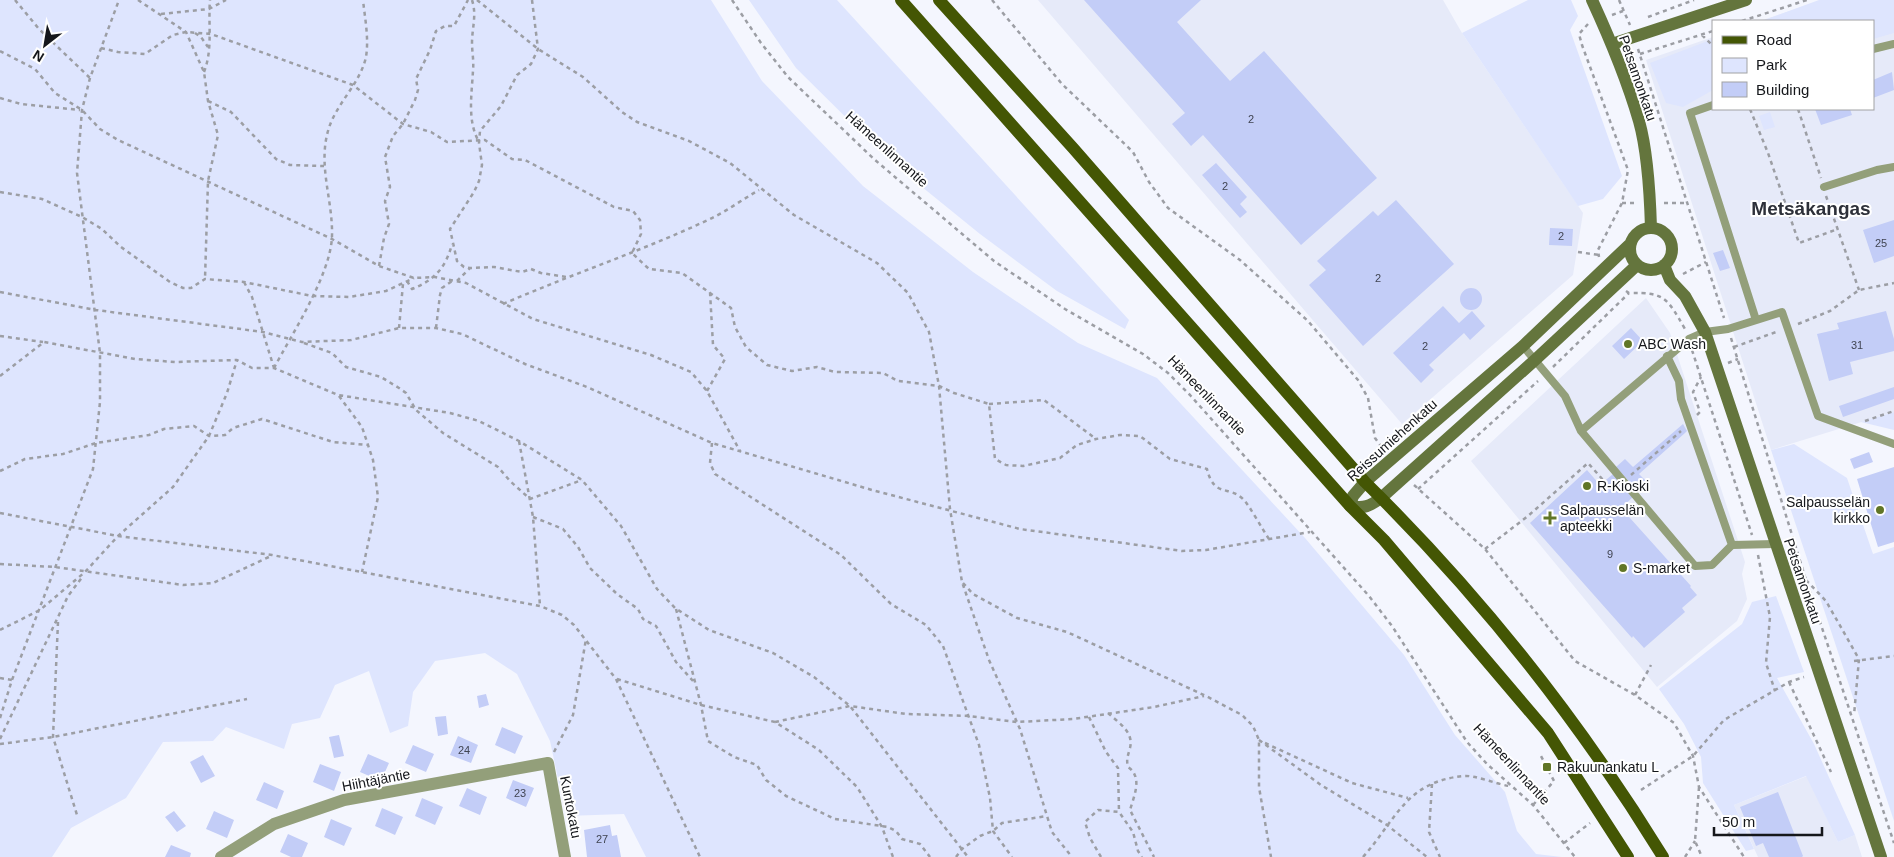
<svg xmlns="http://www.w3.org/2000/svg" width="1894" height="857" font-family="Arial,sans-serif">
	<rect width="100%" height="100%" fill="#f4f6fe"/>
	<path fill="#e6eaf9" d="M1038 0H1443L1462 33 1583 213 1573 275 1402 424Z
		M1822 0H1894V412L1771 450 1646 60 1713 37V109H1873V21H1760Z
		M1646 298 1670 333 1745 562 1742 574 1747 599 1737 621 1657 687 1471 461Z
		M1807 776 1838 842 1855 835 1862 857H1758L1734 805Z"/>
	<path fill="#dee5fe" d="M0 0H711L762 81 863 186 973 272 1078 343 1157 378 1305 538 1404 655 1455 735 1505 792 1517 831 1536 854 1562 857H646L624 814 566 816 550 741 517 674 485 653 435 661 413 692 408 726 390 733 369 671 335 685 320 718 292 724 284 749 226 727 213 741 163 742 126 798 71 828 52 857H0Z
		M749 0H837L1129 320 1125 329 1057 291 980 234 890 161 796 68Z
		M1528 0H1571L1578 16 1570 30 1622 176 1603 199 1578 206 1462 33Z
		M1819 0H1894V33L1873 39V21H1762Z
		M1713 39V90L1683 107 1666 103 1650 63Z
		M1770 112 1775 127 1764 130 1759 116Z
		M1894 412V430L1861 422Z
		M1794 444 1847 478 1873 554 1894 547V821L1771 450Z
		M1776 596 1804 672 1777 678 1814 744 1855 835 1838 842 1806 776 1734 805 1754 849 1746 851 1703 783 1701 757 1684 724 1659 689 1742 624 1752 602Z"/>
	<path fill="#c3cdf7" d="M1084 0H1201L1177 22 1230 81 1264 51 1377 178 1301 245 1203 135 1191 146 1172 124 1185 113Z
		M1892 72 1894 90 1873 98V80Z
		M1815 109H1850L1852 115 1821 125Z
		M1216 163 1247 197 1240 204 1247 212 1240 218 1202 175Z
		M1396 200 1454 264 1363 346 1309 285 1326 270 1317 261 1373 211 1378 216Z
		M1894 220V256L1874 263 1863 230Z
		M1550 228 1573 229 1572 246 1549 245Z
		M1723 250 1730 268 1720 271 1713 253Z
		M1460 299a11 11 0 1 1 22 0a11 11 0 1 1-22 0Z
		M1443 306 1459 323 1472 311 1485 326 1470 340 1464 333 1429 365 1434 370 1421 383 1393 353Z
		M1886 311 1894 339V351L1850 362 1853 374 1829 381 1817 334 1839 329 1837 323Z
		M1631 328 1643 341 1624 359 1612 346Z
		M1894 387V399L1843 417 1839 406Z
		M1683 424 1687 431 1685 433 1639 474 1647 482 1637 490 1616 467 1625 459 1633 467Z
		M1869 452 1873 462 1854 469 1850 459Z
		M1894 467V542L1878 547 1857 479Z
		M1587 470 1600 485 1613 474 1633 497 1621 508 1691 586 1690 587 1697 595 1682 608 1685 612 1644 648 1633 636 1632 638 1530 523Z
		M486 694 489 705 479 708 477 696Z
		M446 716 448 734 438 736 435 717Z
		M502 727 523 736 515 754 495 745Z
		M339 735 344 756 334 758 329 737Z
		M458 736 478 745 471 763 450 755Z
		M413 745 434 754 426 772 405 763Z
		M368 754 389 763 381 781 360 772Z
		M203 755 215 776 201 783 190 762Z
		M320 764 341 772 334 791 313 782Z
		M513 780 534 788 526 807 506 798Z
		M264 782 284 791 277 809 256 800Z
		M467 788 487 797 480 815 459 806Z
		M1778 792 1803 856 1802 857H1769L1763 843 1756 846 1740 807Z
		M422 798 443 807 435 825 415 816Z
		M382 808 403 817 395 835 375 826Z
		M174 811 186 826 177 832 165 817Z
		M214 811 234 820 227 838 206 829Z
		M331 819 352 828 344 846 324 837Z
		M610 825 612 836 617 835 621 857H587L584 830Z
		M288 834 308 843 302 857H291L280 852Z
		M171 845 191 853 190 857H165Z"/>
	<g fill="none" stroke-linecap="round" stroke-linejoin="round">
		<path stroke="#9c9ea4" stroke-width="2.5" stroke-dasharray="4 4" stroke-linecap="butt" d="M15 0 39 29 90 78
			M138 0 186 32 204 72 208 101 218 135 208 181 205 279
			M472 0C477 15 472 28 472 43 472 52 474 61 473 70 472 93 467 119 478 140
			M477 0 538 49 583 77 622 112 637 122 689 141 730 163 794 215 877 263 908 293 929 332 939 386 950 509 962 582 989 660 1020 729 1052 832 1072 857
			M532 0 538 49 531 64 517 75 501 106 480 131 479 143 482 165 479 181 474 192 450 229 457 261 464 267 470 268 494 267 522 272 531 269 541 273 566 277
			M732 0 761 43 788 77 875 160 994 261 1065 309 1143 354 1168 373 1190 395 1369 596 1392 626 1467 742 1487 764 1533 805 1575 857
			M992 0 1062 84 1133 152 1149 182 1168 208 1240 260 1308 321 1358 380 1368 398 1375 438 1383 449
			M1619 0 1630 25
			M161 14 209 9 226 0
			M1612 15 1623 11
			M1648 17 1694 0
			M1742 21 1807 0
			M1588 24 1579 34 1582 45 1628 170 1622 203 1598 250 1599 257
			M195 33 201 37 208 47
			M1702 35 1713 46
			M101 48 118 52 145 54 173 35 186 32 211 34 353 85 403 124 431 132 447 142 485 140 512 159 525 160 614 207 633 211 640 220 641 234 632 253 649 269 682 273 731 308 735 327 746 347 767 365 792 371 817 367 835 372 883 373 898 381 939 386 954 393 989 404 995 459 1006 465 1023 466 1060 458 1077 445 1096 439 1120 435 1140 436 1170 459 1207 469C1214 498 1229 485 1243 499 1250 506 1262 529 1269 539
			M1638 49 1724 318
			M0 51 35 69 55 93 82 110 100 129 118 140 332 239 379 266 414 278 435 277 466 283 533 319 651 355 691 372 707 391 740 451
			M1640 54 1713 31
			M204 72C213 49 208 25 210 0
			M0 98 21 104 80 110
			M208 101 231 112 276 159 290 165 324 166
			M1750 109 1768 153 1799 243 1838 229
			M1798 109 1821 178
			M0 192 42 199 82 217 102 229 121 247 170 282 183 288H191L205 279 244 282 312 296 349 297 386 291 414 278
			M1826 196 1859 290
			M1622 203H1638
			M1664 203H1687
			M1578 252 1599 255
			M379 266 384 238 389 224 385 201 390 187 385 157 393 136 403 124 415 100 418 90 416 79 430 50 436 31 445 26H454L468 0
			M1683 274 1706 262
			M407 281 412 289C435 280 446 267 452 244
			M457 281 470 268
			M244 282 252 297 274 368
			M1626 291 1629 293C1665 292 1667 298 1685 329
			M0 292 96 310 263 332 302 342 351 340 399 328H436L462 334 525 364 587 387 712 443 872 490 1020 529 1182 551 1206 550 1310 532
			M503 304C572 274 642 251 710 219 727 211 743 199 759 190
			M1798 324 1830 311 1859 290 1894 283
			M399 328 403 284
			M436 328 440 295 442 288 452 281
			M0 336 43 342
			M1731 338 1806 580 1894 843
			M304 343 332 353 346 367 381 377 399 388 406 393 416 410 443 433 498 467 510 481 530 499 582 480
			M1734 347 1779 331
			M1692 350 1752 535
			M1728 363 1738 359
			M1553 367 1629 293
			M274 368C292 334 331 274 332 236 333 202 319 169 327 135 333 106 360 85 366 57 369 38 365 19 363 0
			M0 376 44 342 135 359 175 362 237 360 252 368H274L338 395 450 413 479 421 519 441 582 480 621 526 657 589 675 608 709 630 773 653 814 677 850 706 968 857
			M707 391 725 359 713 345 710 292
			M339 396 362 427 373 460 378 497 362 572
			M989 404 1044 400 1096 439
			M1697 415 1700 412 1693 392 1701 377
			M1865 421 1894 411
			M519 441 533 517 540 606
			M712 443 710 463 715 474 841 555 891 604 926 625 943 646 979 745 990 798 993 831 1012 857
			M0 471 25 459 63 454 96 443 149 435 164 429 194 426 209 436 225 435 233 428 262 419 333 442 368 445
			M1631 475 1681 431
			M1414 485 1485 549 1575 661 1635 695 1674 723 1693 756 1699 787 1744 857
			M1418 489 1538 381
			M0 513 118 536 272 555 540 606 562 615 574 625 616 679 700 857
			M533 517 563 529 578 547 590 568 617 594 638 609 643 619 656 626 676 662 693 681
			M1485 549 1528 516 1588 463 1604 481
			M1758 555 1770 617 1766 663 1775 691
			M0 564 55 567 183 585 213 583 271 556
			M1806 580 1826 601 1859 659 1854 715
			M963 583 973 594 1017 618 1067 632 1206 696 1242 715 1253 726 1259 740V787L1271 857
			M676 609 701 705 708 741 734 757 757 765 766 780 786 796 835 819 888 827 896 831 902 839 920 844 930 857
			M58 622 53 737 77 815
			M0 630 40 610 85 572 118 536 173 487 209 436 227 393 237 360
			M1854 661 1894 656
			M0 678 12 680
			M617 679 701 705 775 722 819 750 857 787 882 827 893 857
			M1789 682 1831 772
			M1635 695 1651 665
			M1108 713C1119 723 1134 732 1130 748 1128 756 1126 759 1128 767 1143 777 1134 796 1130 810L1154 857
			M1089 717 1106 752 1118 768 1119 812
			M0 718 12 680 93 469 100 402V353L77 173 82 110 90 78 119 0
			M775 722 850 706 906 714 969 716 1017 722 1073 719 1154 707 1204 696
			M0 739 68 596 83 576
			M1259 740 1321 785 1387 825 1427 857
			M1265 743 1352 783 1408 798
			M0 744 53 737 247 699
			M554 752 573 715 586 639
			M1432 784 1429 832 1440 857
			M1699 787 1695 841 1702 857
			M1641 790 1693 756 1724 720 1789 682 1804 677
			M1533 805 1554 781 1541 756
			M1564 843 1590 823
			M956 857 962 849 980 836 993 831 1002 823 1047 816
			M1101 857 1090 838 1085 822 1098 810 1119 812 1133 832 1138 851 1142 857
			M1363 857C1396 820 1406 781 1464 776 1475 775 1496 784 1509 786
			M1685 857 1695 841"/>
		<path stroke="#939f7a" stroke-width="8" d="M1873 49 1894 44
			M1713 105 1690 113 1756 320
			M1824 187 1877 170 1894 167
			M1523 346 1565 396 1581 431 1695 566 1712 565 1732 545 1775 544
			M1667 356 1679 381 1681 399 1732 545
			M1581 431 1689 339 1705 332 1728 329 1782 312 1818 416 1894 444"/>
		<path stroke="#939f7a" stroke-width="12" d="M221 857 274 824 344 800 548 763 565 857"/>
		<path stroke="#64753d" stroke-width="12" d="M1592 0C1610 39 1627 80 1639 121 1648 153 1650 194 1651 228
			M1612 44 1746 0
			M1630 249a21 21 0 1 1 42 0a21 21 0 1 1-42 0Z
			M1630 244 1523 346 1365 482 1353 496 1350 506C1364 509 1370 506 1381 498L1535 360 1637 265
			M1664 265 1670 280 1685 296 1705 332 1881 857"/>
		<path stroke="#445604" stroke-width="12" d="M901 0 1350 506 1384 540 1548 733 1628 857
			M939 0 1073 148 1365 482C1480 595 1579 720 1663 857"/>
	</g>
	<g fill="#617627" stroke="#fff" stroke-width="2">
		<circle cx="1628" cy="344" r="5"/>
		<circle cx="1587" cy="486" r="5"/>
		<circle cx="1880" cy="510" r="5"/>
		<path d="M1547.5 510.5h5v5h5v5h-5v5h-5v-5h-5v-5h5z"/>
		<circle cx="1623" cy="568" r="5"/>
		<rect x="1542" y="762" width="10" height="10" rx="2.5"/>
	</g>
	<g text-anchor="middle" stroke-width="4" stroke-linejoin="round" paint-order="stroke">
		<g font-size="11" fill="#404452">
			<text x="1251" y="123">2</text>
			<text x="1225" y="190">2</text>
			<text x="1561" y="240">2</text>
			<text x="1881" y="247">25</text>
			<text x="1378" y="282">2</text>
			<text x="1857" y="349">31</text>
			<text x="1425" y="350">2</text>
			<text x="1610" y="558">9</text>
			<text x="464" y="754">24</text>
			<text x="520" y="797">23</text>
			<text x="602" y="843">27</text>
		</g>
		<g font-size="14" fill="#15171b" stroke="#fff">
			<text transform="translate(1638 78) rotate(71)" y="5">Petsamonkatu</text>
			<text transform="translate(887 149) rotate(42)" y="5">Hämeenlinnantie</text>
			<text transform="translate(1207 395) rotate(46)" y="5">Hämeenlinnantie</text>
			<text transform="translate(1392 440) rotate(-42)" y="5">Reissumiehenkatu</text>
			<text transform="translate(1803 581) rotate(71)" y="5">Petsamonkatu</text>
			<text transform="translate(1512 764) rotate(47)" y="5">Hämeenlinnantie</text>
			<text transform="translate(376 780) rotate(-11)" y="5">Hiihtäjäntie</text>
			<text transform="translate(571 807) rotate(79)" y="5">Kuntokatu</text>
		</g>
		<g font-size="14" fill="#15171b" stroke="#fff" text-anchor="start">
			<text x="1638" y="349">ABC Wash</text>
			<text x="1597" y="491">R-Kioski</text>
			<text x="1870" y="507" text-anchor="end">Salpausselän<tspan x="1870" dy="16">kirkko</tspan></text>
			<text x="1560" y="515">Salpausselän<tspan x="1560" dy="16">apteekki</tspan></text>
			<text x="1633" y="573">S-market</text>
			<text x="1557" y="772">Rakuunankatu L</text>
		</g>
		<g font-size="19" font-weight="bold" fill="#2d3039" stroke="#fff">
			<text x="1811" y="215">Metsäkangas</text>
		</g>
	</g>
	<rect x="1712" y="20" width="162" height="90" fill="#ffffff" stroke="#a1a2a4"/>
	<rect x="1722" y="36" width="25" height="8" fill="#445604" stroke="#a1a2a4"/>
	<text x="1756" y="45" font-size="15" fill="#15171b">Road</text>
	<rect x="1722" y="58" width="25" height="15" fill="#dee5fe" stroke="#a1a2a4"/>
	<text x="1756" y="70" font-size="15" fill="#15171b">Park</text>
	<rect x="1722" y="82" width="25" height="15" fill="#c3cdf7" stroke="#a1a2a4"/>
	<text x="1756" y="95" font-size="15" fill="#15171b">Building</text>
	<g transform="translate(45 45) rotate(211)" stroke="#ffffff" stroke-width="4" paint-order="stroke">
	<path d="M0-4L9 19L0 12L-9 19Z" fill="#15171b"/>
	<text y="-8" font-size="14" font-weight="bold" text-anchor="middle" fill="#15171b">N</text>
	</g>
	<path d="M1714 827v8h108v-8" fill="none" stroke="#15171b" stroke-width="2.5"/>
	<text x="1722" y="827" font-size="15" fill="#15171b" stroke="#ffffff" stroke-width="4" paint-order="stroke">50 m</text>
</svg>
